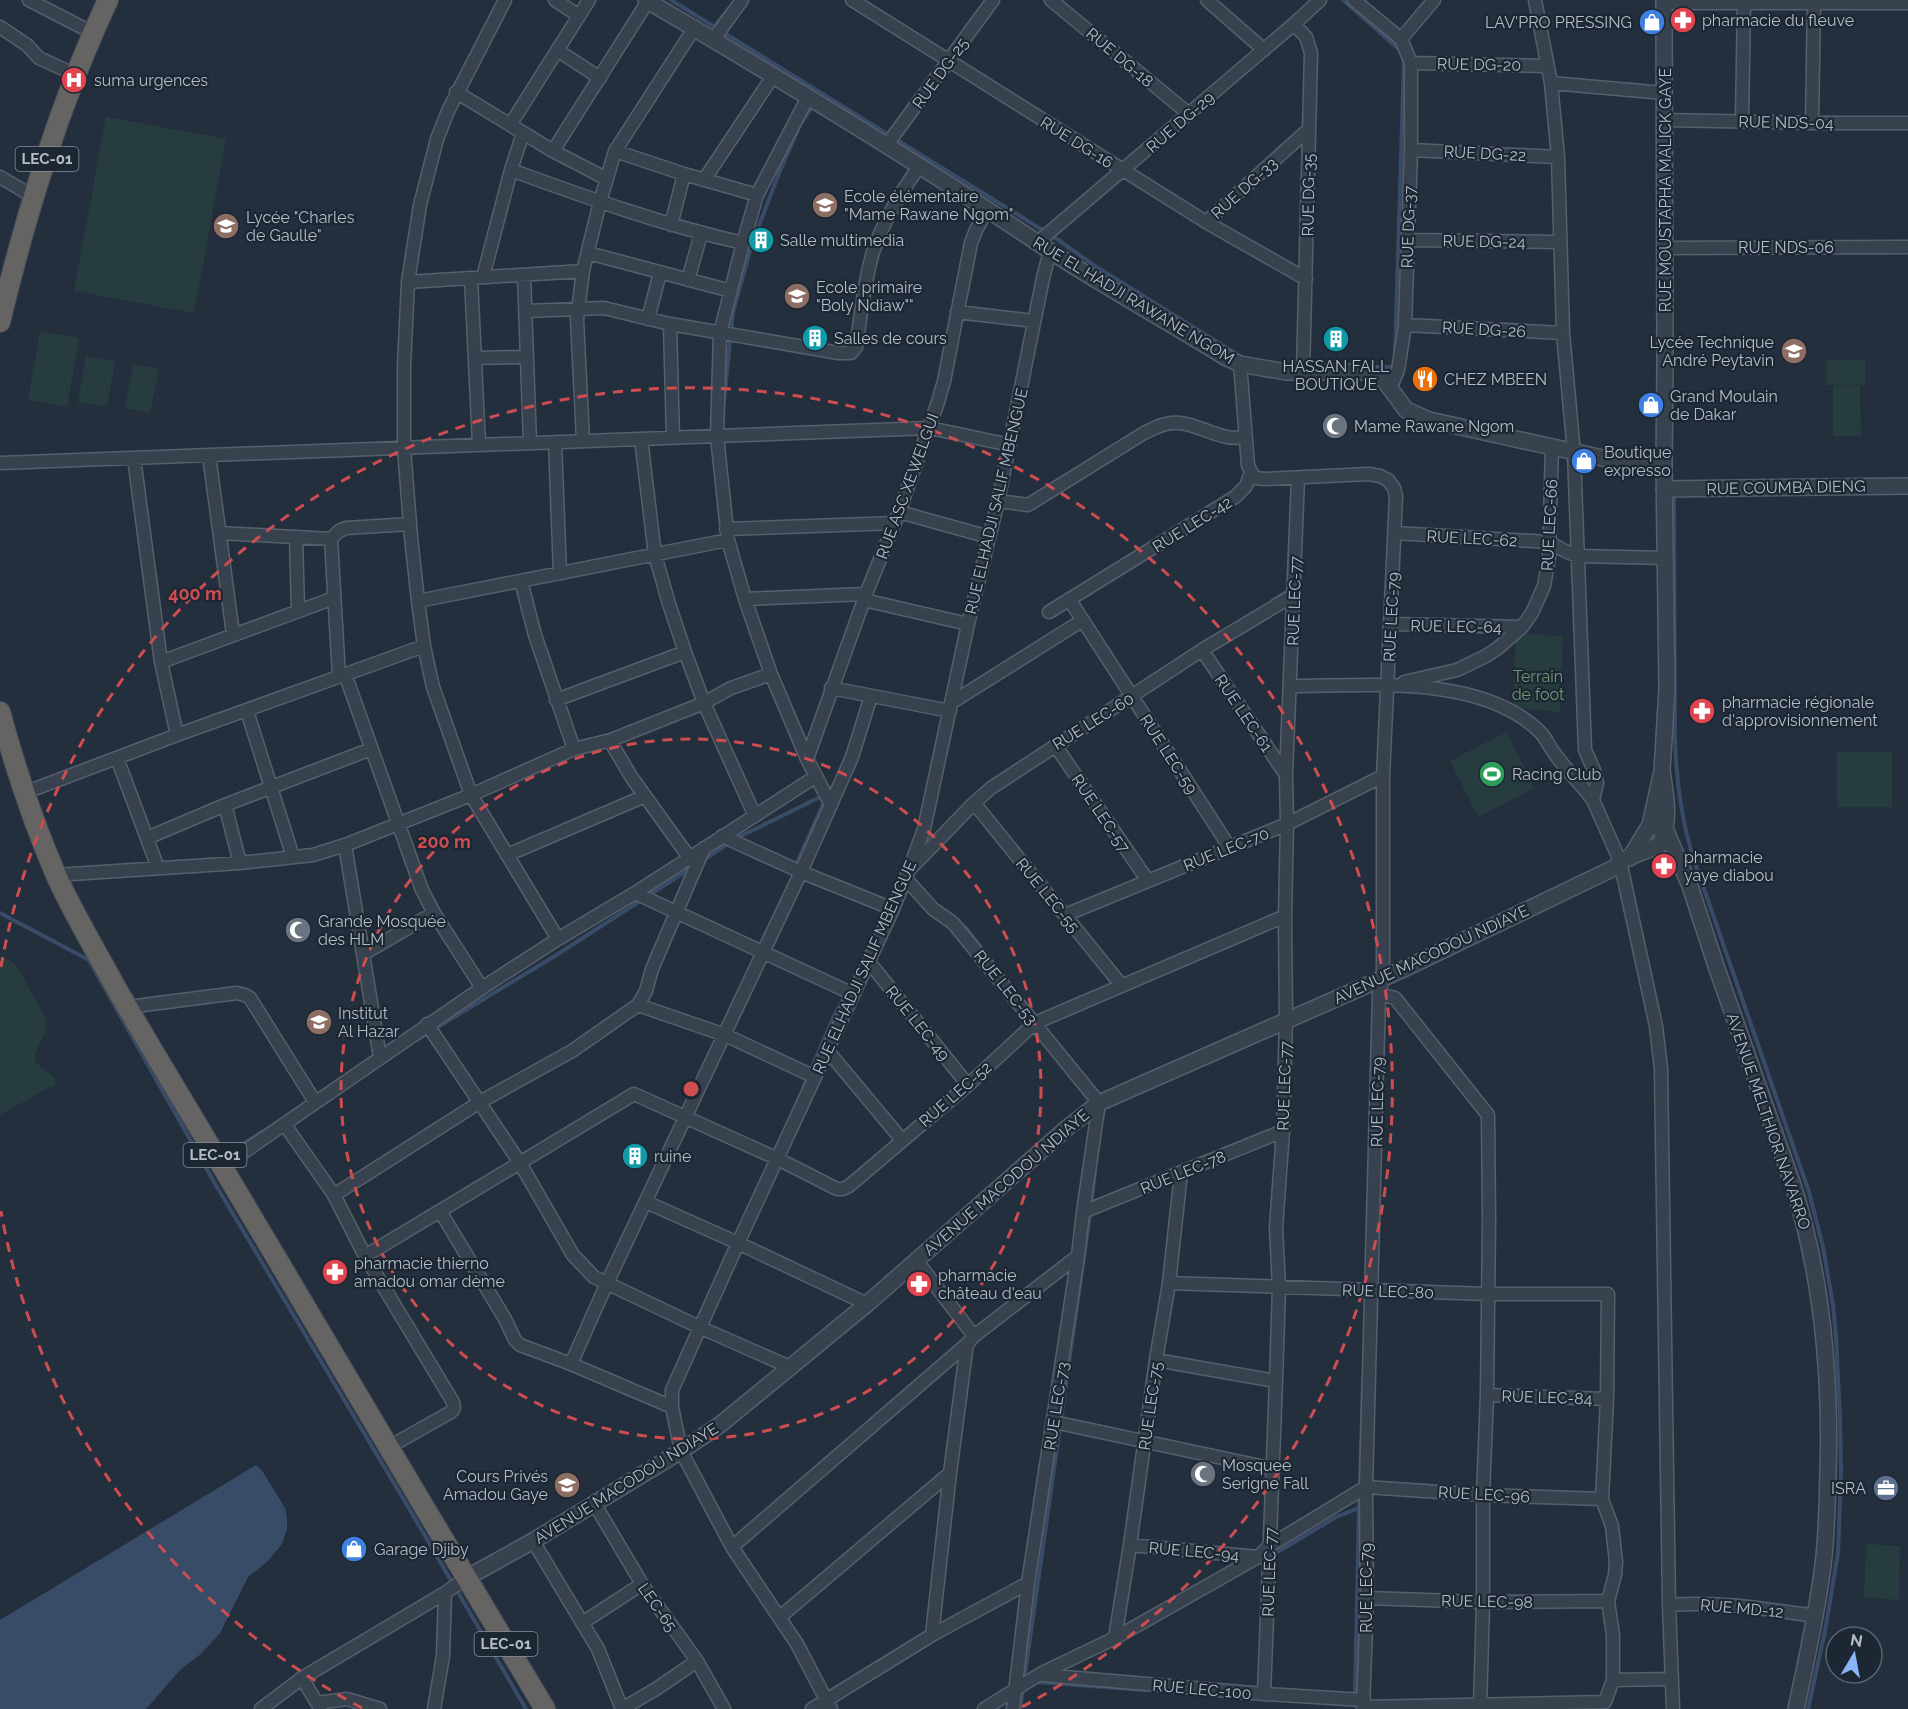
<svg xmlns="http://www.w3.org/2000/svg" width="1908" height="1709" font-family="Raleway,sans-serif">
	<rect width="100%" height="100%" fill="#242f3e"/>
	<path fill="#263c3f" d="M106 117 226 139 194 313 74 291Z
		M40 331 79 338 67 407 28 400Z
		M86 356 115 361 107 407 78 402Z
		M1827 360H1865V385H1826Z
		M133 364 159 369 150 413 125 408Z
		M1833 386H1860L1861 436H1833Z
		M1516 634 1563 636 1560 712 1513 707Z
		M1507 732 1534 788 1478 817 1450 761Z
		M1837 752H1892V807H1837Z
		M0 957 9 960 17 966 46 1019C49 1037 35 1043 35 1061 41 1069 49 1071 55 1078V1084L0 1115Z
		M1866 1544 1900 1546 1899 1600 1864 1597Z"/>
	<path fill="#394c67" d="M256 1465 263 1472 285 1508 287 1518V1529L282 1544 267 1562 248 1577 220 1633 201 1654 182 1668 146 1709H0V1620Z"/>
	<g fill="none" stroke-linecap="round" stroke-linejoin="round">
		<path stroke="#394c67" stroke-width="4" d="M671 0 1057 239 1095 266 1235 353
			M1343 0 1401 51
			M714 27 729 8
			M1395 354 1404 58
			M1372 367H1395
			M724 401 733 312 752 244 779 173 801 123 814 104
			M1674 492 1675 739C1676 777 1681 817 1692 854L1809 1192 1823 1247 1833 1305 1836 1336 1840 1419 1841 1471 1838 1553 1825 1631 1808 1709
			M1272 601 1291 589
			M735 839 822 796
			M702 861 729 843
			M795 867 825 800
			M0 913 89 960 214 1182 407 1505 526 1709
			M959 922 966 928 1011 986
			M418 1039 558 954 691 868
			M803 1088 834 1016 853 981
			M222 1156 264 1131
			M1091 1206 1095 1172
			M1360 1487 1363 1380
			M1359 1508 1360 1494
			M1271 1556 1336 1517 1359 1508 1355 1697
			M1024 1681 1090 1214
			M1036 1682H1034L1145 1690
			M1020 1709 1023 1689"/>
		<defs>
			<path id="minor" d="M29 0 93 33
				M505 0 448 111 437 139 420 205 408 282 404 366V448L411 537 418 601 424 646 433 687 471 795 558 939
				M555 0 579 16
				M852 0 1206 222 1306 279
				M1051 0 1189 114
				M1207 0 1264 50
				M1354 0 1401 39 1411 63V150L1405 325 1398 370 1390 389
				M1535 0 1551 83 1558 157 1563 333 1574 453 1585 750 1594 770 1597 783 1593 800 1620 861 1656 1026 1661 1069 1669 1605 1673 1709
				M1664 3H1908
				M1294 24 1306 37 1311 53 1303 372
				M0 27 27 45 39 58 76 75
				M714 39 742 0
				M1401 39 1434 0
				M557 50 600 78
				M1411 63 1547 66
				M1551 83 1664 93
				M456 92 553 151 607 179
				M808 97 757 195 743 243 720 333 717 436 728 540 745 599 771 674 807 759 831 805
				M1664 120 1812 123H1908
				M1742 121 1744 0
				M1812 123 1814 0
				M510 125 589 0
				M886 146 993 0
				M1411 150 1558 157
				M553 151 648 1
				M615 151 684 174 757 195
				M511 170C588 198 663 225 743 243
				M0 177 34 197
				M704 180 773 76
				M1206 222 1309 129
				M671 225 684 174
				M1408 240 1560 242
				M1038 242 1294 24 1320 0
				M1664 248 1908 247
				M588 253 731 291
				M524 275 530 443
				M483 277 511 170 523 133
				M471 278 479 445
				M688 280 701 234
				M408 282 583 271
				M526 311 604 308 670 324 839 353H851L856 347C861 315 864 282 873 252 882 224 902 190 919 167
				M957 312 1034 321
				M648 319 660 273
				M670 324 673 438
				M1405 325 1563 333
				M475 358 527 357
				M1240 364 1248 465 1251 472 1256 478 1265 479 1368 474 1380 476 1388 480 1394 488 1396 496 1383 776V978L1379 994 1366 1487 1367 1598 1363 1709
				M641 439 655 555 669 604 685 652 704 703 755 816
				M583 441 577 319 583 271 600 202 615 151 695 27
				M555 442 560 573
				M209 455 233 634
				M134 458 161 662 177 735
				M0 463 930 428 1010 445
				M998 501 1028 505 1144 433C1155 428 1167 421 1180 423 1204 426 1219 441 1245 437
				M899 512 989 537
				M726 529 895 523
				M220 533 331 539 339 531 346 528 410 524
				M1395 533 1549 542 1567 552 1578 556 1665 558
				M296 537 298 611
				M331 539 339 677
				M521 581 535 635 574 749
				M745 599 866 594
				M1069 599 1230 848
				M864 600 968 624
				M418 601 728 540
				M1049 612 1235 497 1246 486 1251 472
				M1390 624 1522 627
				M1202 650 1286 775
				M161 662 334 598
				M345 674 422 890 434 913 482 988
				M1404 682 1457 670 1486 656 1498 648 1522 627 1532 613 1544 586 1549 557 1552 447
				M1291 686C1367 686 1480 674 1539 731 1546 737 1549 747 1555 754 1566 770 1581 784 1593 800
				M831 688 950 711
				M556 700 685 652
				M951 703 1083 620
				M247 711 293 857
				M611 740 613 746 632 778 689 857
				M1055 745 1148 881
				M117 758 158 868
				M807 759 866 594 899 512 938 402 944 381 971 243 976 230 988 209
				M24 793 177 735 424 646
				M974 803 1122 986
				M225 805 240 863
				M722 836 801 872 893 909
				M147 838 225 805 371 749
				M345 845 380 1057
				M507 855 645 796
				M912 867 974 803 991 788 1202 650 1294 595
				M56 875 240 863 313 855 345 845 471 795 574 749 611 740 704 703 731 688 771 674
				M906 879 933 909 953 923 1099 1103 1083 1212 1078 1256 1028 1583 1013 1709
				M635 893 853 994
				M1065 915 1287 824 1383 776
				M363 954 434 913
				M869 962 968 1085
				M1379 994 1395 998 1488 1115 1489 1220 1487 1395 1483 1495V1602L1480 1709
				M638 1005 725 1035 815 1077
				M128 1007 237 993 245 995 250 998 315 1102
				M427 1024 520 1163 573 1255 594 1277 699 1327 790 1367
				M827 1050 902 1140
				M285 1125 334 1195 365 1256 453 1402 454 1408 451 1412 389 1447
				M222 1167 482 988 558 939 635 893 815 777
				M334 1195 480 1102 572 1051 638 1005 646 991 652 969 704 848
				M646 1202 738 1243 867 1304
				M440 1211 505 1319 515 1340 520 1345 571 1364 672 1407
				M1083 1212 1283 1131
				M365 1256 634 1094 778 1159 837 1189H843L849 1186 968 1085 1035 1023 1285 916
				M916 1260 974 1336
				M1169 1283 1488 1294H1608L1607 1399 1602 1499 1612 1526 1616 1562 1615 1575 1608 1601 1613 1635V1680L1605 1702 1363 1707
				M1156 1360 1276 1381
				M571 1364 607 1283 801 872 852 757 871 696
				M1487 1395 1607 1399
				M1054 1422 1274 1469
				M594 1503 642 1584 697 1661 724 1709
				M533 1541 598 1649 622 1709
				M1130 1545 1258 1557
				M732 1547 967 1344 974 1336 1078 1256
				M1367 1598 1483 1602 1608 1601
				M1669 1605C1719 1601 1766 1609 1815 1616
				M780 1617 950 1473
				M582 1623 642 1584
				M932 1635 950 1473 967 1344
				M1115 1638 1130 1545 1156 1360 1169 1283 1181 1173
				M1042 1675 1264 1694 1364 1700
				M302 1678 320 1708
				M1613 1680 1672 1679
				M1264 1694 1276 1381 1279 1287 1276 1228 1283 1131 1286 1019 1285 916 1287 824 1286 775 1298 478
				M317 1703 347 1699 380 1709
				M261 1709 302 1678 445 1593 466 1578
				M434 1709 443 1656 445 1593
				M622 1709 656 1689 697 1661
				M812 1709 932 1635 1028 1583
				M831 1709 797 1644 732 1547 681 1451 672 1407V1390L738 1243 893 909 909 870 924 829 968 624 998 501 1043 278 1050 251
				M984 1709 1040 1674 1115 1638 1258 1557 1269 1546 1366 1487 1483 1495 1602 1499"/>
			<path id="tertiary" d="M646 0C782 80 919 163 1050 251 1107 288 1167 321 1225 357L1240 364 1286 372H1364L1377 375 1384 380 1406 410 1429 420 1621 462 1664 466
				M1664 489 1908 486
				M1650 825 1666 831 1690 886 1716 966 1793 1185C1823 1279 1831 1376 1828 1474 1827 1504 1827 1535 1823 1565 1817 1614 1806 1662 1796 1709
				M1630 858 1650 825 1662 771 1667 689 1664 466 1665 361 1664 0
				M466 1578 533 1541 681 1451 721 1424 867 1304 1067 1128 1099 1103 1406 968 1616 867 1620 861 1660 845C1671 819 1666 798 1662 771"/>
			<path id="trunk" d="M0 322C26 213 60 102 108 0
				M0 712C15 767 33 822 56 875 73 913 95 949 115 986 150 1047 187 1107 223 1168 330 1349 437 1529 545 1709"/>
		</defs>
		<use href="#minor" stroke="#565f6c" stroke-width="15"/>
		<use href="#tertiary" stroke="#565f6c" stroke-width="18"/>
		<use href="#trunk" stroke="#434c59" stroke-width="22"/>
		<use href="#minor" stroke="#38414e" stroke-width="12"/>
		<use href="#tertiary" stroke="#38414e" stroke-width="15"/>
		<use href="#trunk" stroke="#656462" stroke-width="20"/>
	</g>
	<g fill="none" stroke="#ce4d50" stroke-width="3" stroke-dasharray="10 8">
		<circle cx="691" cy="1089" r="350"/>
		<path d="M362 1708A701 701 0 0 1 1 1211M1 967A701 701 0 1 1 1020 1708"/>
	</g>
	<defs>
		<symbol id="pharmacy-disc" viewBox="-11 -11 22 22"><circle r="9.5" fill="#e0444e" stroke="#1d2633"/><path d="M-2-6h4v4h4v4h-4v4h-4v-4h-4v-4h4Z" fill="#fff"/></symbol>
		<symbol id="shop-disc" viewBox="-11 -11 22 22"><circle r="9.5" fill="#3f7fe0" stroke="#1d2633"/><path d="M-5-2.5h2.3a2.7 3.5 0 0 1 5.4 0H5L5.5 6h-11ZM-1.5-2.5h3a1.5 2.3 0 0 0-3 0Z" fill="#fff"/></symbol>
		<symbol id="hospital-disc" viewBox="-11 -11 22 22"><circle r="9.5" fill="#e0444e" stroke="#1d2633"/><path d="M-5-5h3v3.5h4V-5h3V5h-3V1.5h-4V5h-3Z" fill="#fff"/></symbol>
		<symbol id="school-disc" viewBox="-11 -11 22 22"><circle r="9.5" fill="#8d6e63" stroke="#1d2633"/><path d="M0-5L7-2L0 1L-7-2ZM-4 1L0 2.5L4 1V4Q0 6-4 4Z" fill="#fff"/></symbol>
		<symbol id="building-disc" viewBox="-11 -11 22 22"><circle r="9.5" fill="#0f9aa8" stroke="#1d2633"/><path d="M-4-6H4V6H1V3H-1V6H-4ZM-2.5-4.3h1.7v1.8h-1.7ZM.8-4.3h1.7v1.8H.8ZM-2.5-1h1.7V.8h-1.7ZM.8-1h1.7V.8H.8Z" fill="#fff"/></symbol>
		<symbol id="restaurant-disc" viewBox="-11 -11 22 22"><circle r="9.5" fill="#e8710a" stroke="#1d2633"/><path d="M-5-6h1v4h1v-4h1v4h1v-4h1v5L-1.5 .5V6h-2V.5L-5-1ZM5-6V6H3V1.5H1.5Q1.5-4 5-6Z" fill="#fff"/></symbol>
		<symbol id="mosque-disc" viewBox="-11 -11 22 22"><circle r="9.5" fill="#6b7280" stroke="#1d2633"/><path d="M3.5-4.9A6 6 0 1 0 3.5 4.9A5 5 0 1 1 3.5-4.9Z" fill="#fff"/></symbol>
		<symbol id="stadium-disc" viewBox="-11 -11 22 22"><circle r="9.5" fill="#2e9e5b" stroke="#1d2633"/><path d="M0-5a6.5 5 0 1 0 0 10a6.5 5 0 1 0 0-10ZM-3.5-1.8h7v3.6h-7Z" fill="#fff"/></symbol>
		<symbol id="office-disc" viewBox="-11 -11 22 22"><circle r="9.5" fill="#5c6f8a" stroke="#1d2633"/><path d="M-6-3h4V-5.5h4V-3h4V5H-6ZM-1-4.5V-3h2v-1.5ZM-6 0V1H6V0Z" fill="#fff"/></symbol>
	</defs>
	<g fill-rule="evenodd">
		<use href="#pharmacy-disc" x="1668" y="5" width="30" height="30"/>
		<use href="#shop-disc" x="1637" y="7" width="30" height="30"/>
		<use href="#hospital-disc" x="59" y="65" width="30" height="30"/>
		<use href="#school-disc" x="810" y="190" width="30" height="30"/>
		<use href="#school-disc" x="211" y="211" width="30" height="30"/>
		<use href="#building-disc" x="746" y="225" width="30" height="30"/>
		<use href="#school-disc" x="782" y="281" width="30" height="30"/>
		<use href="#building-disc" x="800" y="323" width="30" height="30"/>
		<use href="#building-disc" x="1321" y="324" width="30" height="30"/>
		<use href="#school-disc" x="1779" y="336" width="30" height="30"/>
		<use href="#restaurant-disc" x="1410" y="364" width="30" height="30"/>
		<use href="#shop-disc" x="1636" y="390" width="30" height="30"/>
		<use href="#mosque-disc" x="1320" y="411" width="30" height="30"/>
		<use href="#shop-disc" x="1569" y="446" width="30" height="30"/>
		<use href="#pharmacy-disc" x="1687" y="696" width="30" height="30"/>
		<use href="#stadium-disc" x="1477" y="759" width="30" height="30"/>
		<use href="#pharmacy-disc" x="1649" y="851" width="30" height="30"/>
		<use href="#mosque-disc" x="283" y="915" width="30" height="30"/>
		<use href="#school-disc" x="304" y="1007" width="30" height="30"/>
		<use href="#building-disc" x="620" y="1141" width="30" height="30"/>
		<use href="#pharmacy-disc" x="320" y="1257" width="30" height="30"/>
		<use href="#pharmacy-disc" x="904" y="1269" width="30" height="30"/>
		<use href="#mosque-disc" x="1188" y="1459" width="30" height="30"/>
		<use href="#school-disc" x="552" y="1470" width="30" height="30"/>
		<use href="#office-disc" x="1871" y="1473" width="30" height="30"/>
		<use href="#shop-disc" x="339" y="1534" width="30" height="30"/>
	</g>
	<g text-anchor="middle" stroke-width="4.5" stroke-linejoin="round" paint-order="stroke">
		<g fill="#1d2633" stroke="#878f9c" stroke-width="1.5">
			<rect x="15.5" y="147" width="63" height="24" rx="4.5"/>
			<rect x="183.5" y="1143" width="63" height="24" rx="4.5"/>
			<rect x="474.5" y="1632" width="63" height="24" rx="4.5"/>
		</g>
		<g font-size="15" font-weight="bold" fill="#b4bcc9">
			<text x="47" y="164">LEC-01</text>
			<text x="215" y="1160">LEC-01</text>
			<text x="506" y="1649">LEC-01</text>
		</g>
		<g font-size="16" fill="#b4bcc9" stroke="#1d2633" text-anchor="start">
			<text x="1702" y="26">pharmacie du fleuve</text>
			<text x="1632" y="28" text-anchor="end">LAV'PRO PRESSING</text>
			<text x="94" y="86">suma urgences</text>
			<text x="844" y="202">Ecole élémentaire<tspan x="844" dy="18">"Mame Rawane Ngom"</tspan></text>
			<text x="246" y="223">Lycée "Charles<tspan x="246" dy="18">de Gaulle"</tspan></text>
			<text x="780" y="246">Salle multimedia</text>
			<text x="816" y="293">Ecole primaire<tspan x="816" dy="18">"Boly Ndiaw""</tspan></text>
			<text x="834" y="344">Salles de cours</text>
			<text x="1774" y="348" text-anchor="end">Lycée Technique<tspan x="1774" dy="18">André Peytavin</tspan></text>
			<text x="1336" y="372" text-anchor="middle">HASSAN FALL<tspan x="1336" dy="18">BOUTIQUE</tspan></text>
			<text x="1444" y="385">CHEZ MBEEN</text>
			<text x="1670" y="402">Grand Moulain<tspan x="1670" dy="18">de Dakar</tspan></text>
			<text x="1354" y="432">Mame Rawane Ngom</text>
			<text x="1604" y="458">Boutique<tspan x="1604" dy="18">expresso</tspan></text>
			<text x="1722" y="708">pharmacie régionale<tspan x="1722" dy="18">d'approvisionnement</tspan></text>
			<text x="1512" y="780">Racing Club</text>
			<text x="1684" y="863">pharmacie<tspan x="1684" dy="18">yaye diabou</tspan></text>
			<text x="318" y="927">Grande Mosquée<tspan x="318" dy="18">des HLM</tspan></text>
			<text x="338" y="1019">Institut<tspan x="338" dy="18">Al Hazar</tspan></text>
			<text x="654" y="1162">ruine</text>
			<text x="354" y="1269">pharmacie thierno<tspan x="354" dy="18">amadou omar dème</tspan></text>
			<text x="938" y="1281">pharmacie<tspan x="938" dy="18">château d'eau</tspan></text>
			<text x="1222" y="1471">Mosquee<tspan x="1222" dy="18">Serigne Fall</tspan></text>
			<text x="548" y="1482" text-anchor="end">Cours Privés<tspan x="548" dy="18">Amadou Gaye</tspan></text>
			<text x="1866" y="1494" text-anchor="end">ISRA</text>
			<text x="374" y="1555">Garage Djiby</text>
		</g>
		<g font-size="16" fill="#b4bcc9" stroke="#1d2633">
			<text transform="translate(1120 57) rotate(40)" y="6">RUE DG-18</text>
			<text transform="translate(1479 64) rotate(1)" y="6">RUE DG-20</text>
			<text transform="translate(940 73) rotate(-54)" y="6">RUE DG-25</text>
			<text transform="translate(1180 122) rotate(-41)" y="6">RUE DG-29</text>
			<text transform="translate(1786 122) rotate(1)" y="6">RUE NDS-04</text>
			<text transform="translate(1077 142) rotate(32)" y="6">RUE DG-16</text>
			<text transform="translate(1485 153) rotate(3)" y="6">RUE DG-22</text>
			<text transform="translate(1244 188) rotate(-42)" y="6">RUE DG-33</text>
			<text transform="translate(1665 190) rotate(-90)" y="6">RUE MOUSTAPHA MALICK GAYE</text>
			<text transform="translate(1308 195) rotate(-89)" y="6">RUE DG-35</text>
			<text transform="translate(1408 227) rotate(-88)" y="6">RUE DG-37</text>
			<text transform="translate(1484 241) rotate(1)" y="6">RUE DG-24</text>
			<text x="1786" y="253">RUE NDS-06</text>
			<text transform="translate(1134 300) rotate(31)" y="6">RUE EL HADJI RAWANE NGOM</text>
			<text transform="translate(1484 329) rotate(3)" y="6">RUE DG-26</text>
			<text transform="translate(907 486) rotate(-70)" y="6">RUE ASC XEWELGUI</text>
			<text transform="translate(1786 487) rotate(-1)" y="6">RUE COUMBA DIENG</text>
			<text transform="translate(996 501) rotate(-77)" y="6">RUE ELHADJI SALIF MBENGUE</text>
			<text transform="translate(1192 524) rotate(-32)" y="6">RUE LEC-42</text>
			<text transform="translate(1549 525) rotate(-87)" y="6">RUE LEC-66</text>
			<text transform="translate(1472 538) rotate(3)" y="6">RUE LEC-62</text>
			<text transform="translate(1294 601) rotate(-88)" y="6">RUE LEC-77</text>
			<text transform="translate(1391 617) rotate(-87)" y="6">RUE LEC-79</text>
			<text transform="translate(1456 626) rotate(1)" y="6">RUE LEC-64</text>
			<text transform="translate(1244 713) rotate(56)" y="6">RUE LEC-61</text>
			<text transform="translate(1093 721) rotate(-32)" y="6">RUE LEC-60</text>
			<text transform="translate(1169 754) rotate(57)" y="6">RUE LEC-59</text>
			<text transform="translate(1101 813) rotate(56)" y="6">RUE LEC-57</text>
			<text transform="translate(1226 849) rotate(-22)" y="6">RUE LEC-70</text>
			<text transform="translate(1048 895) rotate(51)" y="6">RUE LEC-55</text>
			<text transform="translate(1431 954) rotate(-25)" y="6">AVENUE MACODOU NDIAYE</text>
			<text transform="translate(864 967) rotate(-66)" y="6">RUE ELHADJI SALIF MBENGUE</text>
			<text transform="translate(1006 987) rotate(51)" y="6">RUE LEC-53</text>
			<text transform="translate(918 1023) rotate(51)" y="6">RUE LEC-49</text>
			<text transform="translate(1284 1086) rotate(-88)" y="6">RUE LEC-77</text>
			<text transform="translate(955 1094) rotate(-41)" y="6">RUE LEC-52</text>
			<text transform="translate(1377 1102) rotate(-89)" y="6">RUE LEC-79</text>
			<text transform="translate(1769 1121) rotate(71)" y="6">AVENUE MELTHIOR NAVARRO</text>
			<text transform="translate(1183 1172) rotate(-22)" y="6">RUE LEC-78</text>
			<text transform="translate(1006 1182) rotate(-41)" y="6">AVENUE MACODOU NDIAYE</text>
			<text transform="translate(1388 1291) rotate(2)" y="6">RUE LEC-80</text>
			<text transform="translate(1547 1397) rotate(2)" y="6">RUE LEC-84</text>
			<text transform="translate(1056 1406) rotate(-81)" y="6">RUE LEC-73</text>
			<text transform="translate(1150 1406) rotate(-82)" y="6">RUE LEC-75</text>
			<text transform="translate(626 1483) rotate(-32)" y="6">AVENUE MACODOU NDIAYE</text>
			<text transform="translate(1484 1494) rotate(3)" y="6">RUE LEC-96</text>
			<text transform="translate(1194 1551) rotate(5)" y="6">RUE LEC-94</text>
			<text transform="translate(1269 1572) rotate(-88)" y="6">RUE LEC-77</text>
			<text transform="translate(1366 1588) rotate(-90)" y="6">RUE LEC-79</text>
			<text transform="translate(1487 1601) rotate(1)" y="6">RUE LEC-98</text>
			<text transform="translate(658 1607) rotate(55)" y="6">LEC-65</text>
			<text transform="translate(1742 1608) rotate(5)" y="6">RUE MD-12</text>
			<text transform="translate(1202 1689) rotate(5)" y="6">RUE LEC-100</text>
		</g>
		<g font-size="16" fill="#6b9a76" stroke="#1d2633">
			<text x="1538" y="682">Terrain<tspan x="1538" dy="18">de foot</tspan></text>
		</g>
	</g>
	<circle cx="691" cy="1089" r="9" fill="#ce4d50" stroke="#1d2633" stroke-width="3"/>
	<g font-size="18" text-anchor="middle" font-weight="bold" fill="#ce4d50" stroke="#1d2633" stroke-width="4.5" stroke-linejoin="round" paint-order="stroke">
		<text x="195" y="600">400 m</text>
		<text x="444" y="848">200 m</text>
	</g>
	<g transform="translate(1854 1655) rotate(10)"><circle r="28" fill="#1d2633" stroke="#59626f" stroke-width="1.5"/>
	<path d="M0-4.5L10 22L0 15L-10 22Z" fill="#8ab4f8"/>
	<text y="-9" font-size="16" font-weight="bold" text-anchor="middle" fill="#b4bcc9">N</text>
	</g>
</svg>
